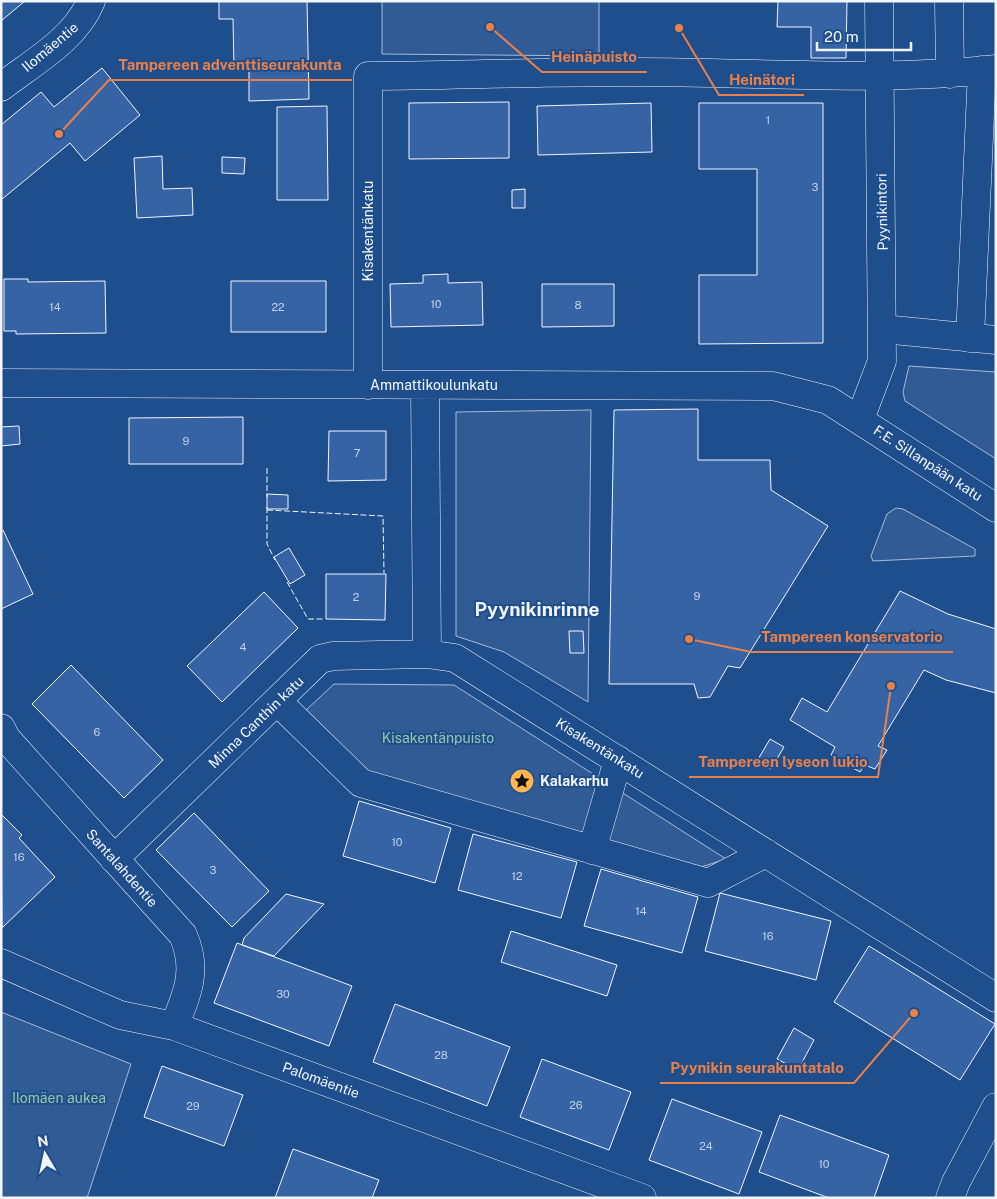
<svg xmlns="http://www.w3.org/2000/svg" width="997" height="1199" font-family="'Public Sans',sans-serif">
	<rect width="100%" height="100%" fill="#1f4e8c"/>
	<path fill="#305b95" stroke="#a8bbd7" d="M382 1H599V56L382 54Z
		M909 366 996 372V459L905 401 903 392Z
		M591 410 588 702 504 652 456 636V412Z
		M896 508 903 509 975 549V556L873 561 871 556 887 514Z
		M334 684 454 685 726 859 698 868 361 771 305 711Z
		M1 1012 131 1064 87 1198H1Z"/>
	<path fill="#3563a3" stroke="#f2f6ff" d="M1 1H25L1 21Z
		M219 1H307L309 99 249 101V69H234L233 19H219Z
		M778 1H847L846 58H811V27H777Z
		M102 68 140 115 85 161 70 143 1 200V125L41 92 54 107Z
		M509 102V158L409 159V103Z
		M651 103 652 152 538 155 537 106Z
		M699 103H823V343L699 344V275H757V169H699Z
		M327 106 328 200H277V107Z
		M162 156 163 189 192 188 193 215 137 218 134 158Z
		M222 157 245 158 244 174 222 173Z
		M525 189V208H512V190Z
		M448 274V283L482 282 483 325 391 327 390 284 423 283V275Z
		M4 279H28V282L105 281 106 333 16 334V331H4Z
		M231 281H326V332H231Z
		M542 284H614V326L542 327Z
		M698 409V460H770L771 490 828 526 740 668 728 666 710 697 698 698 694 684H609L614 410Z
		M243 417V464H129V418Z
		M19 426 20 444 1 446V427Z
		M329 431H386V480L328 481Z
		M267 494 288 495V509H267Z
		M3 530 33 594 1 609V531Z
		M289 548 305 575 290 584 274 557Z
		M326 574H386L385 620 326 619Z
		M900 591 948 614 996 629V693L946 680 924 670 878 746 887 750 875 769 865 765 860 772 831 755 835 747 790 720 802 698 827 712Z
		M264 592 298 628 222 702 187 666Z
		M569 631H583L584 653H570Z
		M71 665 163 760 124 798 32 704Z
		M770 739 784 747 771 769 757 761Z
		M359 801 451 828 435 883 343 856Z
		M194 813 269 891 232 927 156 850Z
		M1 814 22 835 19 838 55 877 2 928Z
		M473 834 577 862 561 918 458 890Z
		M601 869 698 897 682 953 584 926Z
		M720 893 831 921 816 980 705 951Z
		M286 894 324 904 274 956 242 945 244 938Z
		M511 931 617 965 607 996 501 962Z
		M237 943 352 986 329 1046 214 1003Z
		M869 946 995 1024 960 1080 834 1002Z
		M395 1004 510 1047 487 1106 373 1062Z
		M794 1028 814 1040 798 1070 777 1059Z
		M542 1059 631 1092 609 1150 520 1117Z
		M162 1066 243 1095 224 1146 144 1117Z
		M672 1099 762 1132 739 1194 649 1160Z
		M780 1115 889 1155 874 1198H829L759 1172Z
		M293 1149 379 1180 372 1198H275Z"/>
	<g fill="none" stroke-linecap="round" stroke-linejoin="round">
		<defs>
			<path id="minor" d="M949 1 950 74
				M1 87C33 62 75 40 91 1
				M883 329 996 340
				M970 338 982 70
				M1 383 773 386 828 400 996 508
				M368 385V76C458 75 547 72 637 72 756 72 877 82 996 69
				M425 385 427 654 455 658 996 998
				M860 419 882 361 879 1
				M277 701 361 783 708 883 766 853
				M1 728 6 738 183 935C198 969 188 993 174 1026
				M592 850 618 760
				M114 859 320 659 333 656 427 654
				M1 963 120 1015 174 1026 642 1198
				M950 1198 956 1182 996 1107"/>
		</defs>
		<use href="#minor" stroke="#f2f6ff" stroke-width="29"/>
		<use href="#minor" stroke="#1f4e8c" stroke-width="28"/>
		<path stroke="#f2f6ff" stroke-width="1" stroke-dasharray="6 2.5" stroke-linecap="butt" d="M267 468V497
			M267 507V544L275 560
			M267 510 383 516 384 573
			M287 582 308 619H323"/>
	</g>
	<defs>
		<symbol id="sight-disc" viewBox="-11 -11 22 22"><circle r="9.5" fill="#ffb74d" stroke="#1f4e8c"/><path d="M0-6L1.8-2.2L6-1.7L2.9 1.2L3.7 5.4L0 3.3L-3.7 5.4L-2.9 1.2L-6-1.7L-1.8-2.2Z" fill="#111"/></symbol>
	</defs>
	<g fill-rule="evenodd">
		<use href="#sight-disc" x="508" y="767" width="28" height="28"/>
	</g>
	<g text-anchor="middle" stroke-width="4" stroke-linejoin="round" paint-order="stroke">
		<g font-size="11" fill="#c3d1e8">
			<text x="768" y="124">1</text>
			<text x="815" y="191">3</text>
			<text x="436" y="308">10</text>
			<text x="578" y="309">8</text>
			<text x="55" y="311">14</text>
			<text x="278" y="311">22</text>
			<text x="186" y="445">9</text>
			<text x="357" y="457">7</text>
			<text x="697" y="600">9</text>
			<text x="356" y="601">2</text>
			<text x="243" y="651">4</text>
			<text x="97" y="736">6</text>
			<text x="397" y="846">10</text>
			<text x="19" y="861">16</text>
			<text x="213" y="874">3</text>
			<text x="517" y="880">12</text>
			<text x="641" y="915">14</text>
			<text x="768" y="940">16</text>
			<text x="283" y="998">30</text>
			<text x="441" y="1059">28</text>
			<text x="576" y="1109">26</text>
			<text x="193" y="1110">29</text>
			<text x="706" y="1150">24</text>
			<text x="824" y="1168">10</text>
		</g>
		<g font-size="14" fill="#f2f6ff" stroke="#1f4e8c">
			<text transform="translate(50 47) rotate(-40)" y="5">Ilomäentie</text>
			<text transform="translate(882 212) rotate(-91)" y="5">Pyynikintori</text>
			<text transform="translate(368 231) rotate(-90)" y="5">Kisakentänkatu</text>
			<text x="434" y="390">Ammattikoulunkatu</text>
			<text transform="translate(928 463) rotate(33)" y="5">F.E. Sillanpään katu</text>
			<text transform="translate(256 722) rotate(-44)" y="5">Minna Canthin katu</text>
			<text transform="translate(600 748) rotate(32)" y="5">Kisakentänkatu</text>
			<text transform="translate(122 868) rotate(48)" y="5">Santalahdentie</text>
			<text transform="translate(321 1080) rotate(20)" y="5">Palomäentie</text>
		</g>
		<g font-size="14" fill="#97c8a6" stroke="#1f4e8c">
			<text x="438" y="743">Kisakentänpuisto</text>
			<text x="59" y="1103">Ilomäen aukea</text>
		</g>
		<g font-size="14" font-weight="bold" fill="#f2f6ff" stroke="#1f4e8c" text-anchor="start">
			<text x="540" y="786">Kalakarhu</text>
		</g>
		<g font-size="19" font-weight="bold" fill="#f2f6ff" stroke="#1f4e8c">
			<text x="537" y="616">Pyynikinrinne</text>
		</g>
	</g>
	<path fill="none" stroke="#ea8049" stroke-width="2" d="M490 27L542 72H647M59 134L109 80H352M679 28L719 95H804M689 639L751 652H953M891 686L878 777H689M914 1013L854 1083H660"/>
	<g fill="#ea8049" stroke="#1f4e8c" stroke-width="2">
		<circle cx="490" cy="27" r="5"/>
		<circle cx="59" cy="134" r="5"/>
		<circle cx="679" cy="28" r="5"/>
		<circle cx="689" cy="639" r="5"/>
		<circle cx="891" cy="686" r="5"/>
		<circle cx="914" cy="1013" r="5"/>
	</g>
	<g font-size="15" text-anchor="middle" font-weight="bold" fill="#ea8049" stroke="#1f4e8c" stroke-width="4" stroke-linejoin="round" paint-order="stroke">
		<text x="594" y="62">Heinäpuisto</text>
		<text x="230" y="70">Tampereen adventtiseurakunta</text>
		<text x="762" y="85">Heinätori</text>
		<text x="852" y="642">Tampereen konservatorio</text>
		<text x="783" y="767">Tampereen lyseon lukio</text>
		<text x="757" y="1073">Pyynikin seurakuntatalo</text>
	</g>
	<rect width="997" height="1199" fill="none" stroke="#f2f6ff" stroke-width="5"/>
	<g transform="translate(45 1154) rotate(351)" stroke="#1f4e8c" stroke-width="4" paint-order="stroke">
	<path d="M0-4L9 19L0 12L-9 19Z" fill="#f2f6ff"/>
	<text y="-8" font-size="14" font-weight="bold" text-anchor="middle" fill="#f2f6ff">N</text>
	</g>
	<path d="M817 42v8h94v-8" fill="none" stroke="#f2f6ff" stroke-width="2.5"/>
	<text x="824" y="42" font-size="15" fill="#f2f6ff" stroke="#1f4e8c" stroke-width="4" paint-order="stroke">20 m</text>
</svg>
